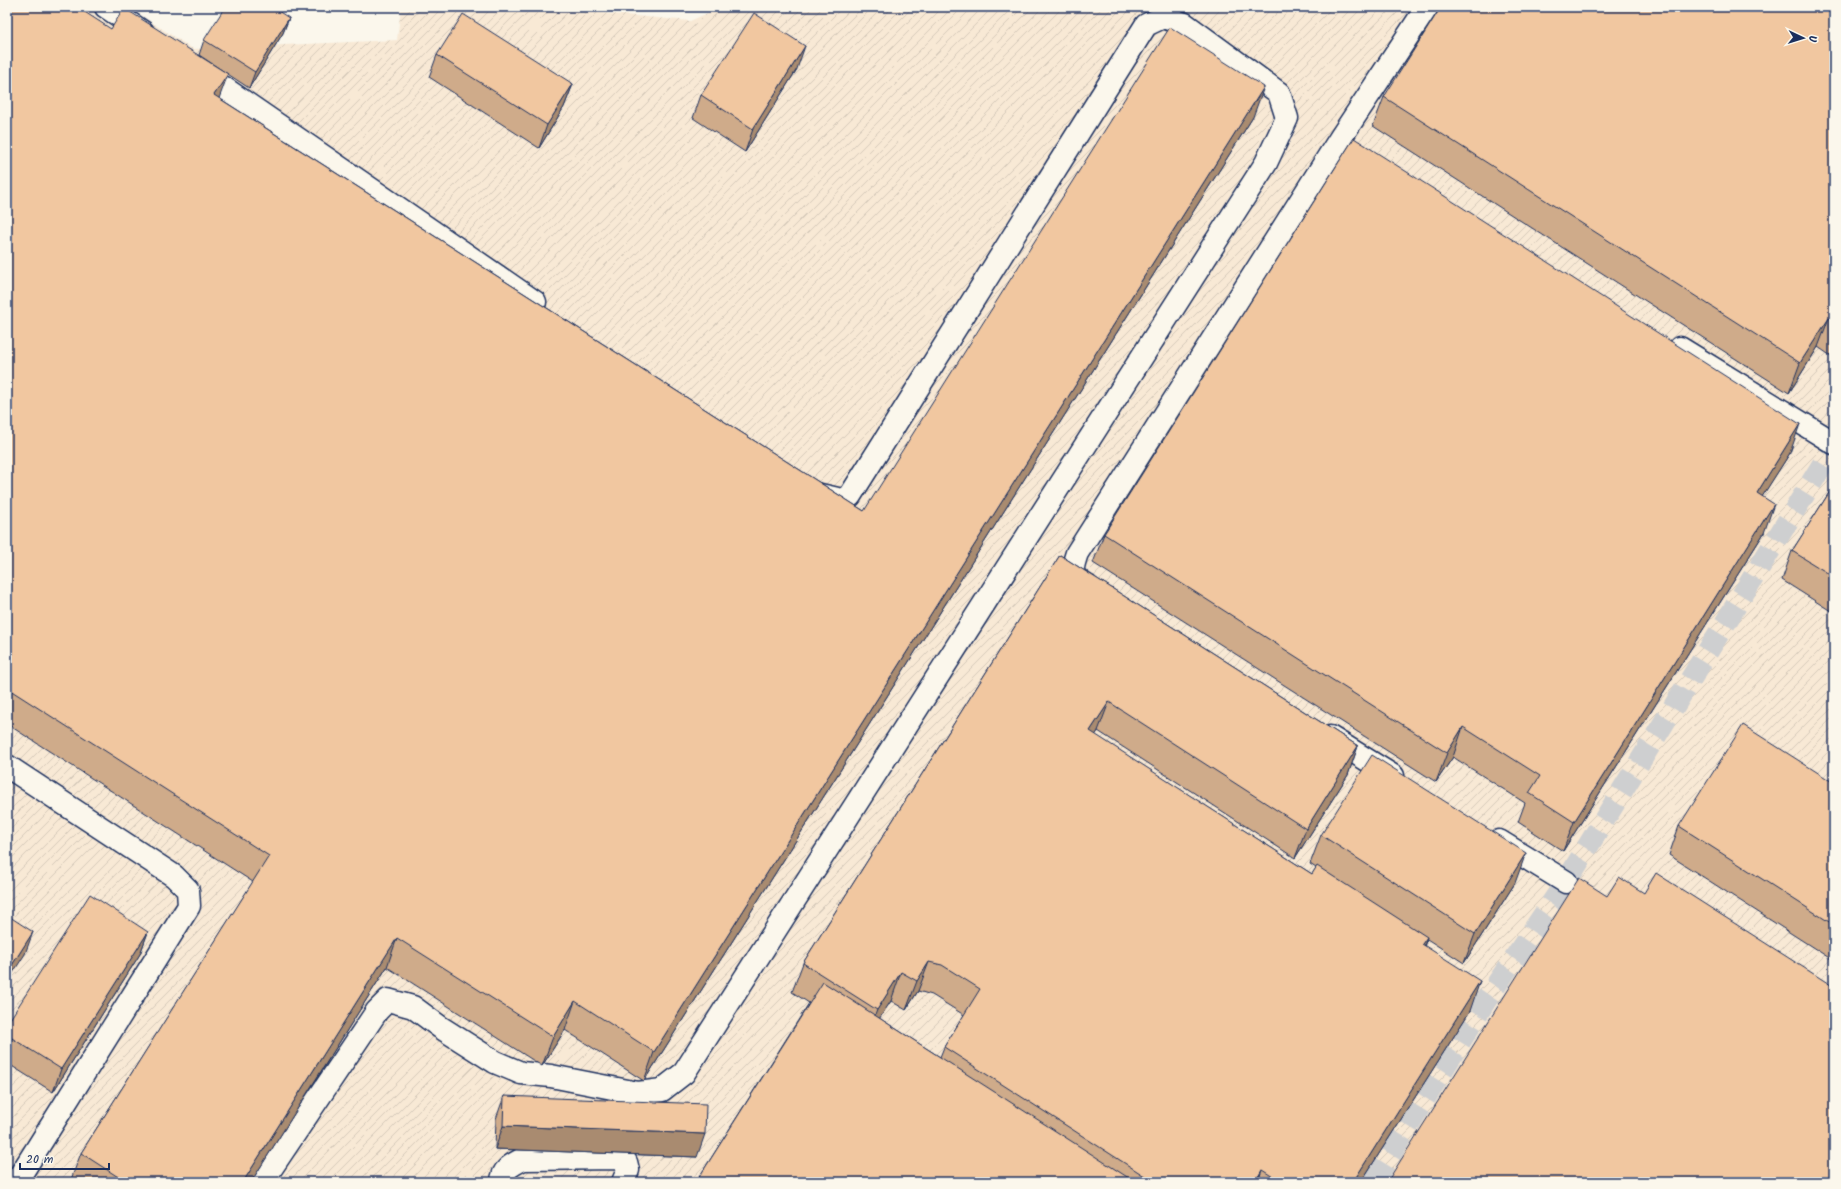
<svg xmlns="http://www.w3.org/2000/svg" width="1841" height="1189" font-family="Kalam,sans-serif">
	<defs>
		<pattern id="industrial-furrows" width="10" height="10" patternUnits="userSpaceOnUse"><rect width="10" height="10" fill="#f8e9d5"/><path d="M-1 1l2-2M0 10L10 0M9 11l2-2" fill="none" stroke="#d4c8b9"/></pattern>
	</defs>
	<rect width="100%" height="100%" fill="#fbf7ec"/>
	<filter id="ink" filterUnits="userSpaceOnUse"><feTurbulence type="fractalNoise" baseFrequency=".025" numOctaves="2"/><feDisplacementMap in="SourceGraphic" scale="8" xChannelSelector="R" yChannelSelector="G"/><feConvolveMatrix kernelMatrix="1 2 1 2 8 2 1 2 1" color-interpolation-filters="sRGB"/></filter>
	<g filter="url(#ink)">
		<path fill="url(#industrial-furrows)" d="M7 7H128L193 49 397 40 401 7H537L690 21 721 7H1834V1182H7Z"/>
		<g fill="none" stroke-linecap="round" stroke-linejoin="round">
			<path stroke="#cecfd0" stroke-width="22" stroke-dasharray="22 11" stroke-linecap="butt" d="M1373 1182 1486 1000 1566 882 1834 446"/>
			<defs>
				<path id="minor" d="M106 7 143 32
					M198 70 535 302
					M1680 348 1834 443
					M1087 586C1070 575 1071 571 1077 553L1341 137 1427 7
					M1330 737 1393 776
					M7 766 174 876 188 890 189 906 16 1182
					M1499 841 1566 882
					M262 1182 377 1011 388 1000 413 1007 440 1027 495 1062 521 1073 551 1076 638 1093 662 1090 684 1073 1266 163 1287 118 1279 93 1185 24 1163 17 1146 25 850 496 842 500 816 494
					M502 1182C502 1169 513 1164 523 1159L621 1158 626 1162 628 1170 623 1182"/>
			</defs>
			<use href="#minor" stroke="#1b2f5e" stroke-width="25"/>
			<use href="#minor" stroke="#fbf7ec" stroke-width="22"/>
		</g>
		<path fill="#cfab8a" stroke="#1b2f5e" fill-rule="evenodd" d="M7 7 219 98 864 511 1253 117 644 1081 565 1030 542 1066 387 967 251 1182H70L81 1153 253 882 7 724Z
			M1834 7V358L1818 347 1789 393 1373 126 1384 97Z
			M289 18 283 33 249 88 199 55 204 40Z
			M437 55 573 84 564 107 539 148 429 77Z
			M797 69 745 152 693 118 701 95Z
			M1790 453 1762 496 1764 533 1563 851 1518 822 1525 803 1453 757 1436 782 1093 563 1104 534Z
			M1834 485V613L1782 580 1792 551Z
			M1060 555 1358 746 1348 775 1295 858 1098 731 1095 735 1312 874 1316 868 1310 864 1321 835 1515 883 1464 963 1427 939 1424 946 1470 1011 1361 1182H696L809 1003 792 992 803 963ZM918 991 932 995 964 1015 944 1047 940 1057 879 1018 891 1001 906 1010Z
			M1834 783V961L1669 855 1679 826Z
			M148 932 140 954 53 1092 7 1063V1024Z
			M504 1096 697 1157 495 1149 496 1119Z"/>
		<path fill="#a98b70" stroke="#1b2f5e" d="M289 18 283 33 249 88 255 72Z
			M805 46 797 69 745 152 753 129Z
			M228 74 217 104 214 95Z
			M573 84 564 107 539 148 547 125Z
			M1264 87 1253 117 644 1081 654 1052Z
			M1829 318 1818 347 1789 393 1800 363Z
			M1800 424 1790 453 1746 522 1757 493Z
			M1774 504 1764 533 1563 851 1574 822Z
			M1109 702 1098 731 1079 761 1090 731Z
			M1463 727 1453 757 1436 782 1447 753Z
			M1358 746 1348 775 1295 858 1306 829Z
			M1526 853 1515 883 1464 963 1475 934Z
			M33 932 25 954 7 982V973Z
			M148 932 140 954 53 1092 61 1069Z
			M1427 937 1417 966 1422 944Z
			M397 938 387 967 251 1182H243Z
			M929 962 918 991 906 1010 917 981Z
			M901 972 891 1001 866 1039 877 1010Z
			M1480 981 1470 1011 1361 1182H1353Z
			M575 1001 565 1030 542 1066 553 1037Z
			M503 1126 705 1134 697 1157 495 1149Z
			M1262 1170 1258 1182H1255Z"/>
		<path fill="#f1c7a0" stroke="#1b2f5e" d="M7 7H77L111 29 124 8 228 74 214 95 864 511 1170 27 1264 87 654 1052 575 1001 553 1037 397 938 243 1182H126L81 1153 269 856 7 688Z
			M225 7H272L289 18 255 72 204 40Z
			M1441 7H1834V321L1829 318 1800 363 1384 97Z
			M754 13 805 46 753 129 701 95Z
			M463 14 573 84 547 125 437 55Z
			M1354 138 1800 424 1757 493 1774 504 1574 822 1529 793 1540 776 1463 727 1447 753 1104 534Z
			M1834 485V577L1792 551Z
			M1060 555 1358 746 1306 829 1109 702 1090 731 1312 874 1317 866 1427 937 1422 944 1480 981 1353 1182H1281L1262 1170 1255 1182H1154L944 1047 980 989 942 965 929 962 917 981 901 972 877 1010 803 963Z
			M1743 725 1834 783V925L1679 826Z
			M1372 755 1526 853 1475 934 1321 835Z
			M1656 873 1834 987V1182H1387L1579 878 1607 896 1619 877 1644 893Z
			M90 894 148 932 61 1069 7 1035V1024Z
			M7 915 33 932 7 973Z
			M823 982 1135 1182H696Z
			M504 1096 706 1104 705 1134 503 1126Z"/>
	</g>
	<rect width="1841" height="1189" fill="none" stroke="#fbf7ec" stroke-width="24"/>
	<rect x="12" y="12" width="1817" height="1165" fill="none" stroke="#1b2f5e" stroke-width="1.5" filter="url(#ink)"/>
	<g transform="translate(1803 38) rotate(94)" stroke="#fbf7ec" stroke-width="3" paint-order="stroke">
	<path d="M0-3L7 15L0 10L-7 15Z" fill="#1b2f5e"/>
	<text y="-6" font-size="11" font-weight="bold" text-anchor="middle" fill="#1b2f5e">U</text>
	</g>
	<path d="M20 1163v6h89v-6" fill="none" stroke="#1b2f5e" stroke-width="2"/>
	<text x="26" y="1163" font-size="12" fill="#1b2f5e" stroke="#fbf7ec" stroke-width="3" paint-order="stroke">20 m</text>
</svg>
